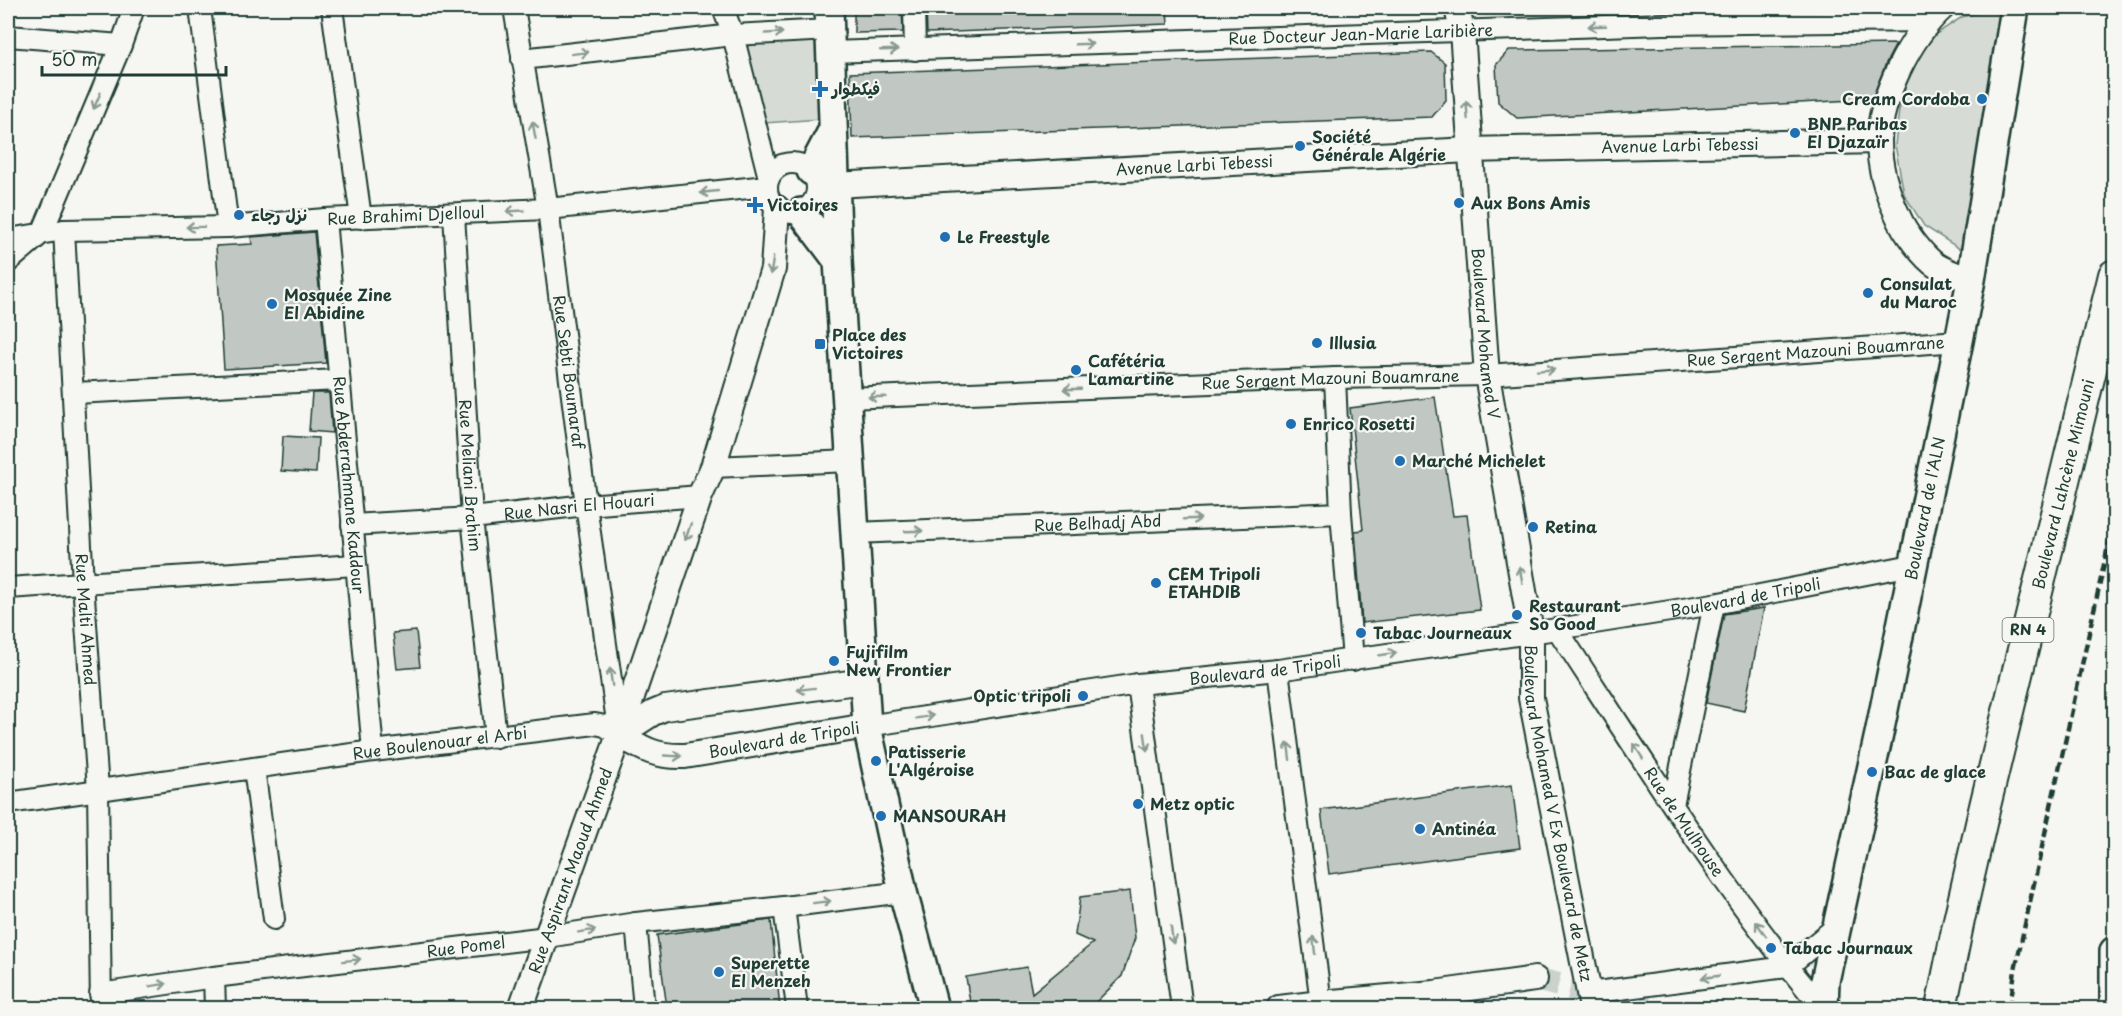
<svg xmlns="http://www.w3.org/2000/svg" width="2122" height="1016" font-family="'Playpen Sans','Playpen Sans Arabic',sans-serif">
	<rect width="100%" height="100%" fill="#f6f6f2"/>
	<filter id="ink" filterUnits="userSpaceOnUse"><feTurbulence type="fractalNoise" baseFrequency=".0167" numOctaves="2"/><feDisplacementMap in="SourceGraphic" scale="12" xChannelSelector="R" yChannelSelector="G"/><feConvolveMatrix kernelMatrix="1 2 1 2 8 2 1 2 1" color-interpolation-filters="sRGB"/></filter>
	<g filter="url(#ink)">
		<path fill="#d6dbd6" stroke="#7a8c85" stroke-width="1.5" d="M1997 8H2005L1966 253 1924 226 1904 194 1895 145 1899 110 1912 64 1936 34 1962 17Z
			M818 38 820 119 764 123 747 45Z"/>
		<path fill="#c1c8c3" stroke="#1f3d34" stroke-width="1.5" d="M854 8H902L903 32 854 33Z
			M926 8H1167L1168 24 927 33Z
			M1896 44 1886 63 1872 99 1517 118 1498 102 1496 65 1509 50Z
			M1431 52 1445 63 1446 100 1432 117 852 138 850 73Z
			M314 232 326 363 224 369 216 246 252 244 251 237Z
			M312 393H329L332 433 309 431Z
			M1435 397 1453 516 1467 515 1480 610 1362 623 1355 531 1363 530 1350 408Z
			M283 436 318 438 316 473 281 471Z
			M1764 608 1744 711 1706 703 1724 614Z
			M416 631 420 667 397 669 393 633Z
			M1512 785 1520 848 1329 874 1321 810Z
			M1130 891 1135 938 1122 976 1090 1008H971L966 977 1027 967 1032 993 1093 943 1075 935 1080 897Z
			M771 920 780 1008H667L657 935Z"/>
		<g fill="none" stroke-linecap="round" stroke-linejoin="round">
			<path stroke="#cbd1cc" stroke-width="24" stroke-dasharray="24 12" stroke-linecap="butt" d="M1535 979 1648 1008"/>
			<defs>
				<g id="minor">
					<path d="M200 8 228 227"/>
					<path d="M332 8 361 218"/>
					<path id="s1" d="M514 8 548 209 586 505 619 735"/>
					<path d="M723 8 733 35 769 178"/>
					<path d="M914 8 915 50"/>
					<path d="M8 36 121 45"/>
					<path id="s2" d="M830 52 1663 24 1928 21"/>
					<path d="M522 59 733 35 830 30"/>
					<circle cx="792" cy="188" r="25"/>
					<path id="s3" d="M454 214 472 518 496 737"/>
					<path id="s4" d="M325 219 373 751"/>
					<path id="s5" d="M64 230 83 583 98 789 101 1008"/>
					<path id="s6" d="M8 239 64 230 228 227 325 219 548 209 767 186"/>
					<path d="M8 262 42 233 121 45 134 8"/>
					<path d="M1335 378 1341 513 1353 660"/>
					<path d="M74 393 339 380"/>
					<path id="s7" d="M847 398 1335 378 1487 375 1959 341"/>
					<path d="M713 467 850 461"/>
					<path id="s8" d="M352 525 472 518 586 505 700 496"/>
					<path id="s9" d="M855 533 1341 513"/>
					<path d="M8 588 355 565"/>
					<path id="s10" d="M1557 629C1641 757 1724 891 1822 1008"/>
					<path d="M1278 670 1321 1003"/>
					<path d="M1138 684 1182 1008"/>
					<path id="s11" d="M867 726 1138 684 1278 670 1557 629 1714 604 1912 565"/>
					<path d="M254 768 274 919"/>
					<path id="s12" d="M8 803 373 751 595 724 605 726 619 735"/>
					<path d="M1673 805 1714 604"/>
					<path d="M784 907 797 1008"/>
					<path d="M636 923 644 1008"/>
					<path d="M214 977 215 1008"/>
					<path d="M1589 993 1787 967 1837 926"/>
					<path id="s13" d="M100 994 214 977 547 937 636 923 784 907 903 892"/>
				</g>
				<g id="tertiary">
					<path id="s14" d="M1457 8 1462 31 1487 375 1531 632V698L1592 1008"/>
					<path d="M1942 8C1910 37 1880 97 1879 141 1879 167 1887 193 1898 216 1904 231 1924 258 1937 266 1947 272 1960 276 1971 280"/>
					<path id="s15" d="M835 185 1469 150 1879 141"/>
					<path id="s16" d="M619 735C643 749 656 757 685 756L867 726"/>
					<path d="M619 735 653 713 665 708 864 681"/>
					<path id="s17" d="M521 1008 619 735 700 496 713 467 773 269 777 208"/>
					<path d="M1279 1008 1321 1003 1434 993 1535 979"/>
				</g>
				<g id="secondary">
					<path d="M829 8 838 261 867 726 903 892 934 1008"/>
					<path d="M811 171 832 131"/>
					<path d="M801 212 838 261"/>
					<path id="s18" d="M1824 1008 1825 981 1879 734 1959 341 1971 280 2015 8"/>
					<path d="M2114 1008V951"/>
				</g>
				<g id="primary">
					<path id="s19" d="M1941 1008 1959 920 1985 806 2114 275"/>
				</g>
			</defs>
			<use href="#minor" stroke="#1f3d34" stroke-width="24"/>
			<use href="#tertiary" stroke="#1f3d34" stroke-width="28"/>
			<use href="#secondary" stroke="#1f3d34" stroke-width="32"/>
			<use href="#primary" stroke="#1f3d34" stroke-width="34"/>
			<use href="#minor" stroke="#f6f6f2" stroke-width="20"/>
			<use href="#tertiary" stroke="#f6f6f2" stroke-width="24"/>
			<use href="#secondary" stroke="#f6f6f2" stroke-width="27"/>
			<use href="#primary" stroke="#f6f6f2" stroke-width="30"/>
			<path stroke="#1f3d34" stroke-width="4.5" stroke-dasharray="9 4.5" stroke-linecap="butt" d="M2010 1008 2015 970 2114 519"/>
		</g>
		<defs><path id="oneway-shaft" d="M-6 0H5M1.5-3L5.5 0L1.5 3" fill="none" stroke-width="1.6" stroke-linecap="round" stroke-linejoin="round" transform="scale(1.5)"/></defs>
		<g stroke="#8a9a93">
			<use href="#oneway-shaft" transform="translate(1597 26) rotate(178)"/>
			<use href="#oneway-shaft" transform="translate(774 33) rotate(-3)"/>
			<use href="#oneway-shaft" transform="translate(1084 44) rotate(-2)"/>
			<use href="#oneway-shaft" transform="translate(889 50) rotate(-2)"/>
			<use href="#oneway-shaft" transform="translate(580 53) rotate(-7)"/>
			<use href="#oneway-shaft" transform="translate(97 101) rotate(113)"/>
			<use href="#oneway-shaft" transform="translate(1467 110) rotate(-94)"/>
			<use href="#oneway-shaft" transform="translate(534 130) rotate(-100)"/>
			<use href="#oneway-shaft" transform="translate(709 192) rotate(174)"/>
			<use href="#oneway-shaft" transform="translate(515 211) rotate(177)"/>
			<use href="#oneway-shaft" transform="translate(195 227) rotate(179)"/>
			<use href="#oneway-shaft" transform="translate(772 266) rotate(99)"/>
			<use href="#oneway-shaft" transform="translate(1546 370) rotate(-4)"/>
			<use href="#oneway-shaft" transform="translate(1072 389) rotate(178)"/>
			<use href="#oneway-shaft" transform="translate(877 397) rotate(178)"/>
			<use href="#oneway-shaft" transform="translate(1192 519) rotate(-2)"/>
			<use href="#oneway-shaft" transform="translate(914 531) rotate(-2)"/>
			<use href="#oneway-shaft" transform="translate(688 532) rotate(109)"/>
			<use href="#oneway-shaft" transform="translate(1521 575) rotate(-100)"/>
			<use href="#oneway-shaft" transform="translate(1388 654) rotate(-9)"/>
			<use href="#oneway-shaft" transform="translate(611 677) rotate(-98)"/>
			<use href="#oneway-shaft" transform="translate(806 689) rotate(173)"/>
			<use href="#oneway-shaft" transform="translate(925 717) rotate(-9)"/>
			<use href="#oneway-shaft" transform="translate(1146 742) rotate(82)"/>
			<use href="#oneway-shaft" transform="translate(1289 751) rotate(-97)"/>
			<use href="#oneway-shaft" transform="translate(1638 751) rotate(-123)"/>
			<use href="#oneway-shaft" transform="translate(673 756) rotate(3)"/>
			<use href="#oneway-shaft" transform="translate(822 902) rotate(-7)"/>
			<use href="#oneway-shaft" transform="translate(1761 929) rotate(-125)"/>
			<use href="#oneway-shaft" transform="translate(587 931) rotate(-9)"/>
			<use href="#oneway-shaft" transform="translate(1172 935) rotate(82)"/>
			<use href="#oneway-shaft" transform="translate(1314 945) rotate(-97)"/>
			<use href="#oneway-shaft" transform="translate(352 960) rotate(-7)"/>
			<use href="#oneway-shaft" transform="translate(1710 977) rotate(172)"/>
			<use href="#oneway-shaft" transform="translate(158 985) rotate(-9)"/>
		</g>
	</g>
	<g fill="#1f6fb2" stroke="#f6f6f2" stroke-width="2">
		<path d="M817 80h6v6h6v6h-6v6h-6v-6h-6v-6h6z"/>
		<circle cx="1982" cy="99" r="6"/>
		<circle cx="1795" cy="133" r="6"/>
		<circle cx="1300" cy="146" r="6"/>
		<circle cx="1459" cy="203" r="6"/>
		<path d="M752 196h6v6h6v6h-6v6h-6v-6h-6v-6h6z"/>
		<circle cx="239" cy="215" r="6"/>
		<circle cx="945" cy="237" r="6"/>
		<circle cx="1868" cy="293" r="6"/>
		<circle cx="272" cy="304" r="6"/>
		<circle cx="1317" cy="343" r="6"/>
		<rect x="814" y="338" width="12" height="12" rx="3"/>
		<circle cx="1076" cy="370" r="6"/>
		<circle cx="1291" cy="424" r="6"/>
		<circle cx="1400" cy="461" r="6"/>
		<circle cx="1533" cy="527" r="6"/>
		<circle cx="1156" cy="583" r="6"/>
		<circle cx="1517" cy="615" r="6"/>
		<circle cx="1361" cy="633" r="6"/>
		<circle cx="834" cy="661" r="6"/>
		<circle cx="1083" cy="696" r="6"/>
		<circle cx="876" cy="761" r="6"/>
		<circle cx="1872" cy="772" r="6"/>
		<circle cx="1138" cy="804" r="6"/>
		<circle cx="881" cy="816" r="6"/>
		<circle cx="1420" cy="829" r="6"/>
		<circle cx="1771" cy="948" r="6"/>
		<circle cx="719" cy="972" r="6"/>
	</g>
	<g text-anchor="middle" stroke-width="4.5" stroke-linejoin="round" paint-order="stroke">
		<rect fill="#f6f6f2" stroke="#60746d" stroke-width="1.5" x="2002.5" y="618" width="51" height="24" rx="4.5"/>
		<g font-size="15" font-weight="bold" fill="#1f3d34">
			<text x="2028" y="635">RN 4</text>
		</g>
		<g font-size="16" fill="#1f3d34" stroke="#f6f6f2">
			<text dy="6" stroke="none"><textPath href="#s2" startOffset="531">Rue Docteur Jean-Marie Laribière</textPath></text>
			<text dy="6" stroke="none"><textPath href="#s15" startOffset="846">Avenue Larbi Tebessi</textPath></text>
			<text dy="6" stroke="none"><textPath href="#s15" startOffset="360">Avenue Larbi Tebessi</textPath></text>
			<text dy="6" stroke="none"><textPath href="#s6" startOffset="399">Rue Brahimi Djelloul</textPath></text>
			<text dy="6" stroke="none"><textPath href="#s14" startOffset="327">Boulevard Mohamed V</textPath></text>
			<text dy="6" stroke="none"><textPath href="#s7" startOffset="970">Rue Sergent Mazouni Bouamrane</textPath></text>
			<text dy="6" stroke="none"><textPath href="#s1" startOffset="368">Rue Sebti Boumaraf</textPath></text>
			<text dy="6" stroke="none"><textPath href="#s7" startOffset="484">Rue Sergent Mazouni Bouamrane</textPath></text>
			<text dy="6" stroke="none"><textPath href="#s3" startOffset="262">Rue Meliani Brahim</textPath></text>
			<text dy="6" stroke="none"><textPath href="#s19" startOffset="538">Boulevard Lahcène Mimouni</textPath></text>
			<text dy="6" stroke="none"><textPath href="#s4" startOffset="267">Rue Abderrahmane Kaddour</textPath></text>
			<text dy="6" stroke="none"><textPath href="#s8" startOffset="228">Rue Nasri El Houari</textPath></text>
			<text dy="6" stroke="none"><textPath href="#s18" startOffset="510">Boulevard de l'ALN</textPath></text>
			<text dy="6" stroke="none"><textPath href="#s9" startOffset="243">Rue Belhadj Abd</textPath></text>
			<text dy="6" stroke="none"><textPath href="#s11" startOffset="888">Boulevard de Tripoli</textPath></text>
			<text dy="6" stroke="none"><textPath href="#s5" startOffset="390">Rue Malti Ahmed</textPath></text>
			<text dy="6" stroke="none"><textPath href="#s11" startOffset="402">Boulevard de Tripoli</textPath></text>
			<text dy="6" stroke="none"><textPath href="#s16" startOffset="171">Boulevard de Tripoli</textPath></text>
			<text dy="6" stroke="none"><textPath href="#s12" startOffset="436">Rue Boulenouar el Arbi</textPath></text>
			<text dy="6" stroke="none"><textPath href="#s14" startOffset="813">Boulevard Mohamed V Ex Boulevard de Metz</textPath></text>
			<text dy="6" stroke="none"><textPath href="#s10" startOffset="231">Rue de Mulhouse</textPath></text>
			<text dy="6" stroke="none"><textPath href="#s17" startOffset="146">Rue Aspirant Maoud Ahmed</textPath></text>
			<text dy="6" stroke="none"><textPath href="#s13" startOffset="369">Rue Pomel</textPath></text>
		</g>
		<g font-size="16" font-weight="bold" fill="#1f3d34" stroke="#f6f6f2" text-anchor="start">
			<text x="832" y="95">فيكطوار</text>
			<text x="1970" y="105" text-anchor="end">Cream Cordoba</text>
			<text x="1807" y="130">BNP Paribas<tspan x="1807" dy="18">El Djazaïr</tspan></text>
			<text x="1312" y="143">Société<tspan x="1312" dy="18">Générale Algérie</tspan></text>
			<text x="1471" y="209">Aux Bons Amis</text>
			<text x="767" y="211">Victoires</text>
			<text x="251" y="221">نزل رجاء</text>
			<text x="957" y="243">Le Freestyle</text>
			<text x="1880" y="290">Consulat<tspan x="1880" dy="18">du Maroc</tspan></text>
			<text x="284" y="301">Mosquée Zine<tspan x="284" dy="18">El Abidine</tspan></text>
			<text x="832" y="341">Place des<tspan x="832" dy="18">Victoires</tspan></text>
			<text x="1329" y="349">Illusia</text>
			<text x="1088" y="367">Cafétéria<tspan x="1088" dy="18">Lamartine</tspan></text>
			<text x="1303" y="430">Enrico Rosetti</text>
			<text x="1412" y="467">Marché Michelet</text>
			<text x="1545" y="533">Retina</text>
			<text x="1168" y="580">CEM Tripoli<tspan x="1168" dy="18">ETAHDIB</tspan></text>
			<text x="1529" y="612">Restaurant<tspan x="1529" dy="18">So Good</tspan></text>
			<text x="1373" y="639">Tabac Journeaux</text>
			<text x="846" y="658">Fujifilm<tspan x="846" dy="18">New Frontier</tspan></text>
			<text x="1071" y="702" text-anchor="end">Optic tripoli</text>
			<text x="888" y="758">Patisserie<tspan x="888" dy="18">L'Algéroise</tspan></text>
			<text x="1884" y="778">Bac de glace</text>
			<text x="1150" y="810">Metz optic</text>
			<text x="893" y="822">MANSOURAH</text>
			<text x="1432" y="835">Antinéa</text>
			<text x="1783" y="954">Tabac Journaux</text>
			<text x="731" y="969">Superette<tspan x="731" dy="18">El Menzeh</tspan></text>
		</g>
	</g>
	<rect width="2122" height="1016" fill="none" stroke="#f6f6f2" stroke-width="30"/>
	<rect x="15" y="15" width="2092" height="986" fill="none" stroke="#1f3d34" stroke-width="2" filter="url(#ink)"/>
	<path d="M42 66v9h184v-9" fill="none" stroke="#1f3d34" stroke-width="3"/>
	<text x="51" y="66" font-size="18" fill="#1f3d34" stroke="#f6f6f2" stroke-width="4.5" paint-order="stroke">50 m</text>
</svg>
